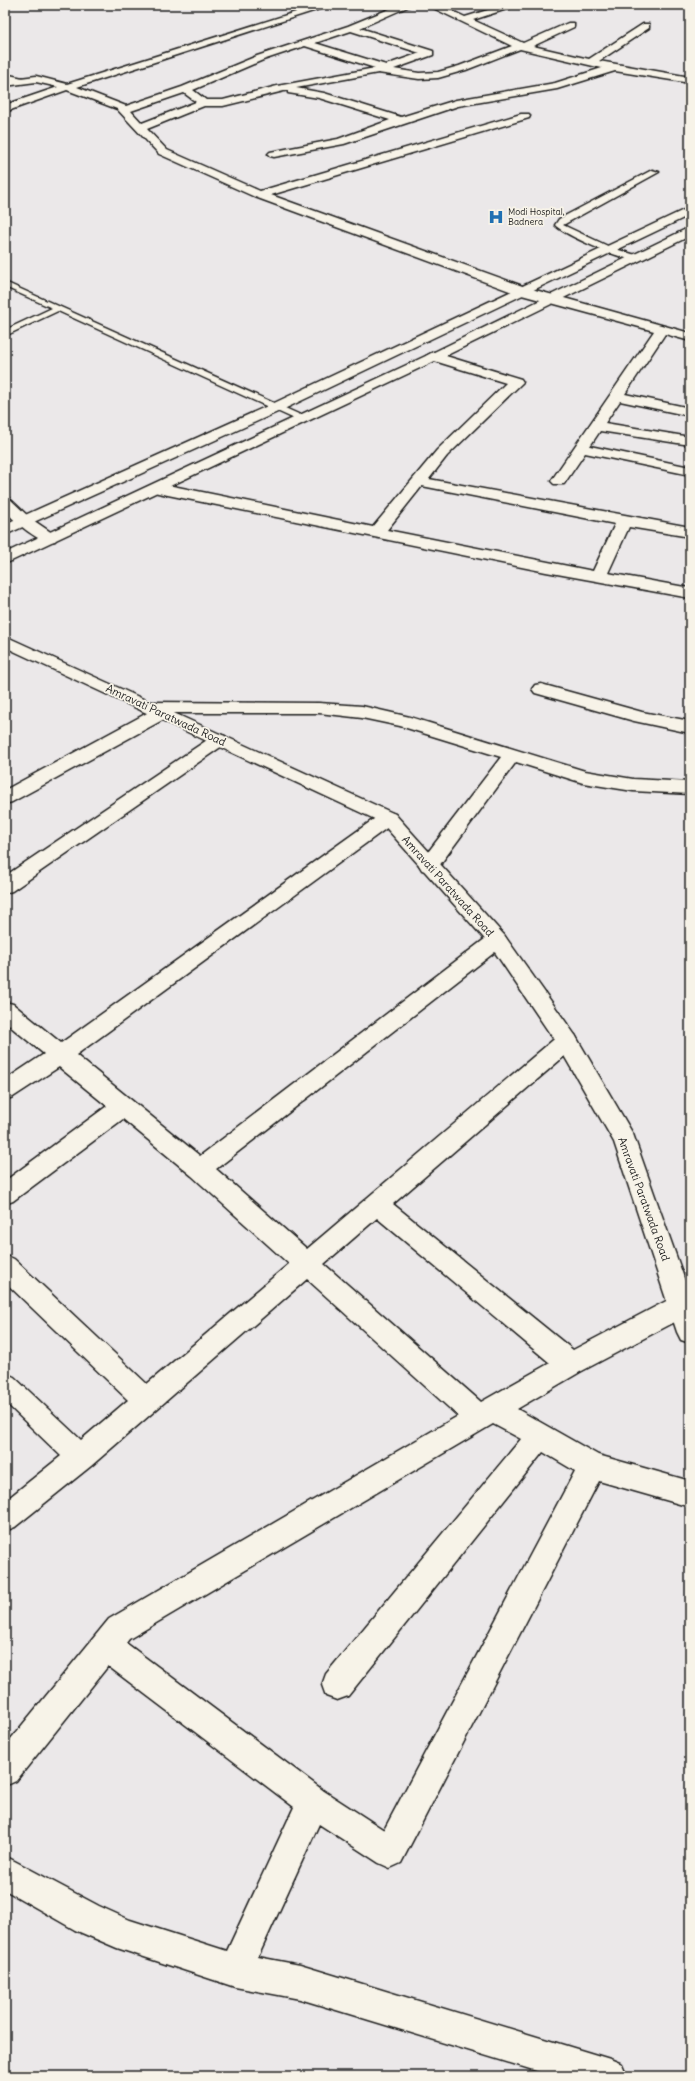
<svg xmlns="http://www.w3.org/2000/svg" width="695" height="2081" font-family="Delius,sans-serif">
	<rect width="100%" height="100%" fill="#ebe8e9"/>
	<filter id="ink" filterUnits="userSpaceOnUse"><feTurbulence type="fractalNoise" baseFrequency=".025" numOctaves="2"/><feDisplacementMap in="SourceGraphic" scale="8" xChannelSelector="R" yChannelSelector="G"/><feConvolveMatrix kernelMatrix="1 2 1 2 8 2 1 2 1" color-interpolation-filters="sRGB"/></filter>
	<g filter="url(#ink)">
		<g fill="none" stroke-linecap="round" stroke-linejoin="round">
			<defs>
				<path id="service" d="M5 74 27 79 24 81 5 78Z
					M652 170 659 172 563 225 612 248 639 256V260C626 262 564 235 555 225L559 219Z
					M5 282 305 417 307 419 305 421H299L58 311 5 336V330L52 308 5 287Z"/>
				<path id="minor" d="M318 5H332L77 87 126 106 182 87 257 56 348 26 399 5H412L360 28 433 51V55L394 69 419 73 438 72 459 66 512 46 427 5H440L465 17 504 5H519L473 20 523 43 568 23H574V27L533 46 589 59 643 24H649V28L599 61 690 77V83L615 71 557 89 458 106 344 144 274 157 270 156 268 154 270 152 338 139 390 120 319 98 288 93V90L223 106H204L147 129 167 150 260 191 521 114H529L530 116 529 118 271 195 528 288 690 333V341L665 334 625 394 690 408V416L620 401 605 423 690 437V445L600 431 590 446 690 467V475L585 453 564 484H554L551 481 654 331 518 294 255 197 159 154 117 109 67 90 5 112V105L58 87 36 82 5 86V80L36 76 67 84ZM351 31 420 53 386 65 315 43ZM305 46 375 68 277 86 223 100H206L193 90 263 60ZM520 49 602 68 555 83 456 100 401 117 324 93 296 88 378 73 419 79 438 78 466 70ZM184 93 196 102 142 123 131 111Z
					M433 352 521 379 523 382 447 456 429 479 690 527V537L629 527 608 573 690 588V598L546 572 158 493 153 491 150 488 153 485 158 483 373 527 437 450 506 383 428 359 426 356ZM422 486 615 524 593 571 387 530Z
					M5 497 10 499 30 518 55 535 57 538 55 541C39 545 16 522 5 511Z
					M541 684 642 712 690 721V733L634 721 535 693 532 689 535 685Z
					M148 702 319 703 362 706 410 717 585 771 633 779 690 782V794L633 791 583 783 516 762 436 870 429 872 422 870 419 865 422 860 501 757 400 726 362 718 319 713H171L168 717 12 802 5 804V790L149 712 142 711 139 707 142 703Z
					M219 734 225 736 228 740 225 744 12 891 5 893V876L213 736Z
					M388 812 395 814 398 818 395 822 76 1055 200 1156 490 935 497 933 504 935 507 940 504 945 216 1169 307 1249 559 1035 567 1033 575 1035 578 1041 575 1047 393 1204 573 1350 672 1298 681 1295 690 1298V1314L580 1372 517 1409 598 1455 690 1481V1507L599 1481 401 1863 390 1868 379 1863 319 1824 258 1957 300 1965 610 2059 622 2064 627 2076H553L300 1999 235 1987 117 1948 75 1930 5 1890V1856L99 1906 130 1920 227 1951 294 1807 108 1666 16 1781 5 1786V1746L109 1619 458 1416 307 1279 91 1466 15 1527 5 1531V1501L61 1456 5 1402V1373L14 1377 81 1440 128 1400 5 1282V1255L14 1259 147 1384 289 1264 192 1176 123 1119 13 1201 5 1204V1181L107 1106 59 1067 13 1097 5 1100V1080L44 1054 5 1022V1002L13 1004 61 1043 381 814ZM377 1218 550 1363 481 1402 324 1264ZM493 1424 521 1439 326 1674 322 1685 326 1696 337 1700 348 1696 543 1452 575 1471 384 1830 324 1791 126 1643 129 1639Z"/>
				<path id="primary" d="M690 207V215L282 410 5 535V524L272 404Z
					M690 227V236L439 359 5 564V553L430 354Z
					M5 636 395 814 504 935 575 1035 633 1134 690 1295V1343L681 1340 677 1332 614 1142 559 1047 490 945 381 822 5 647Z"/>
			</defs>
			<use href="#service" stroke="#1c1c1c" stroke-width="3"/>
			<use href="#minor" stroke="#1c1c1c" stroke-width="3"/>
			<use href="#primary" stroke="#1c1c1c" stroke-width="3"/>
			<use href="#service" fill="#f7f3e8" fill-rule="evenodd"/>
			<use href="#minor" fill="#f7f3e8" fill-rule="evenodd"/>
			<use href="#primary" fill="#f7f3e8" fill-rule="evenodd"/>
		</g>
	</g>
	<defs>
		<symbol id="hospital-bare" viewBox="-9 -9 18 18"><path d="M-5-5h3v3.5h4V-5h3V5h-3V1.5h-4V5h-3Z" fill="#1f6fb2" stroke="#f7f3e8" stroke-width="2.5" paint-order="stroke"/></symbol>
	</defs>
	<g fill-rule="evenodd">
		<use href="#hospital-bare" x="485" y="206" width="22" height="22"/>
	</g>
	<g text-anchor="middle" stroke-width="3.5" stroke-linejoin="round" paint-order="stroke">
		<g font-size="9" fill="#1c1c1c" stroke="#f7f3e8" text-anchor="start">
			<text x="508" y="215">Modi Hospital,<tspan x="508" dy="10">Badnera</tspan></text>
		</g>
		<g font-size="11" fill="#1c1c1c" stroke="#f7f3e8">
			<text transform="translate(166 715) rotate(25)" y="4">Amravati Paratwada Road</text>
			<text transform="translate(448 886) rotate(48)" y="4">Amravati Paratwada Road</text>
			<text transform="translate(644 1199) rotate(70)" y="4">Amravati Paratwada Road</text>
		</g>
	</g>
	<rect width="695" height="2081" fill="none" stroke="#f7f3e8" stroke-width="20"/>
	<rect x="10" y="10" width="675" height="2061" fill="none" stroke="#1c1c1c" stroke-width="1.5" filter="url(#ink)"/>
</svg>
